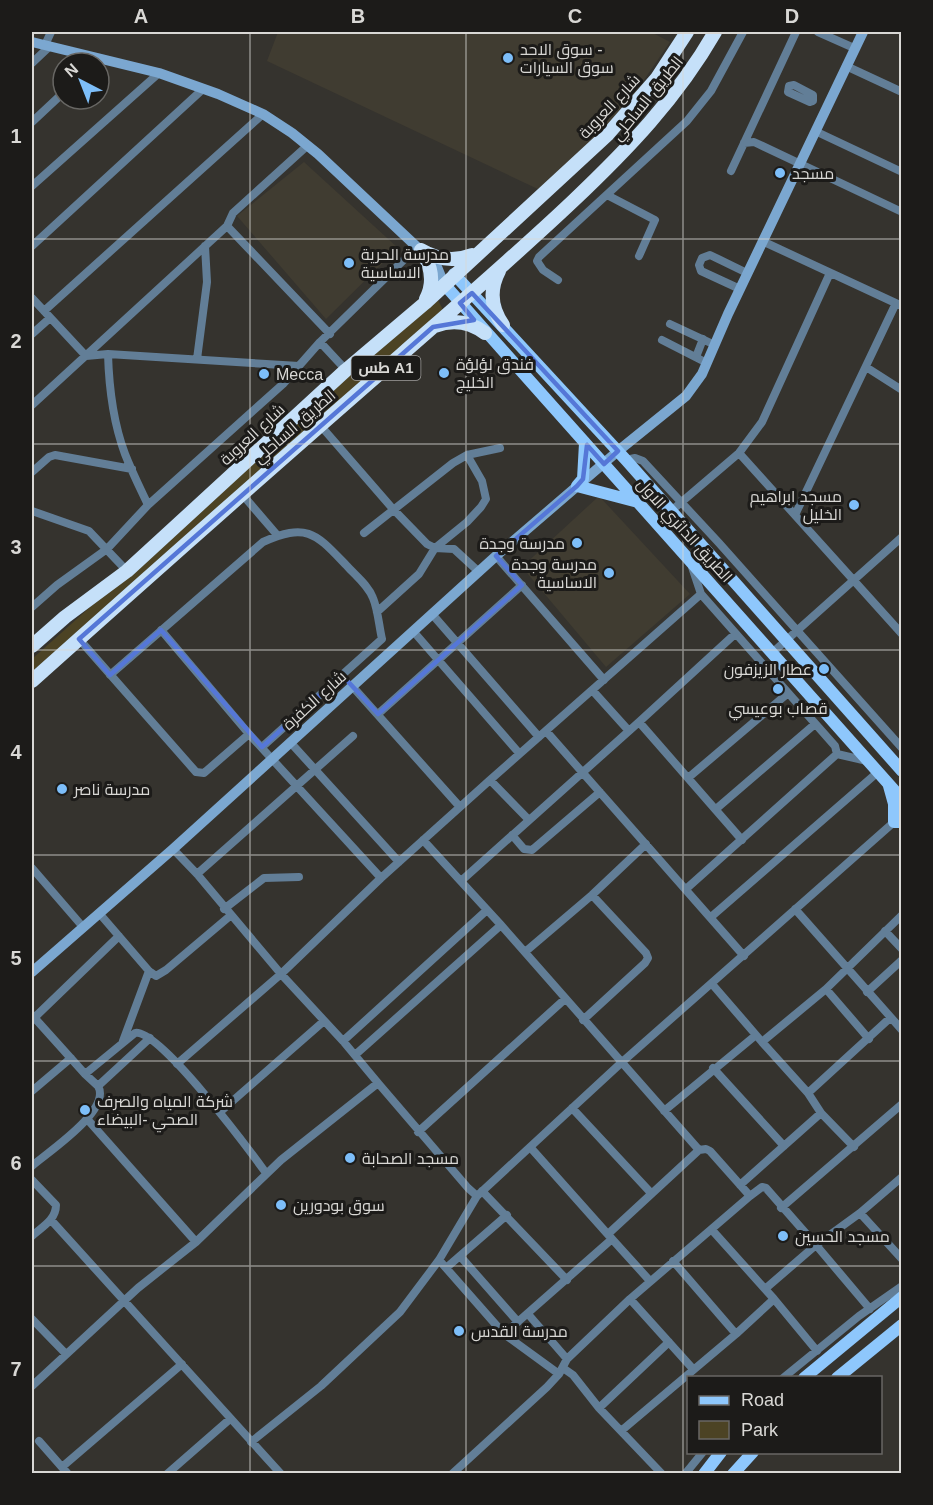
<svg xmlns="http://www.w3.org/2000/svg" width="933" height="1505" font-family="Helvetica,Cairo,sans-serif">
	<rect width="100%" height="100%" fill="#35332e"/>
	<path fill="#403c31" d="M278 32H651L670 42 635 93 597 137 540 190 267 61Z
		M304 162 398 248 326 319 237 216Z
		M599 496 690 594 606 667 522 567Z"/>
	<path fill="#4c4324" d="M438 300 443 310 32 674V659L345 379Z"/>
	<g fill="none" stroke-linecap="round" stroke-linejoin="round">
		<path stroke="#627e97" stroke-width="8" d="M818 32 854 48
			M45 45 51 32
			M32 63 50 46
			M846 66 902 92
			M794 85 813 95V101L810 102 788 92 789 86Z
			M32 122 63 93
			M815 131 902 172
			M744 143 754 142 902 212
			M731 171 796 32
			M32 186 159 73
			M607 195 655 220 639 256
			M227 226 233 213 307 146
			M762 241 902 306
			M32 246 203 89
			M558 280 543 270 537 261 539 257 687 121 711 91 743 32
			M740 289 701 271 699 265 702 258 710 255 747 273
			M32 298 86 356 108 354 299 366
			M44 311 263 114
			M670 324 715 345
			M32 334 50 318
			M662 340 707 363
			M320 342 346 370
			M108 354C109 388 113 422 125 454 132 472 140 488 148 505
			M696 357 703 339
			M197 359 207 282 205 246
			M866 367 902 390
			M32 405 227 226 330 334
			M320 425 393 509 427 544 435 548 454 549 479 572
			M739 453 902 634
			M626 460 635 458 643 461 719 543 902 748
			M32 472 49 457 55 455 132 469
			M241 493 278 536
			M32 511 89 531 127 571
			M671 511 739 453 762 422 830 273
			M795 515 896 303
			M364 533 453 463 467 455 500 448
			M496 556 604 680
			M32 607 57 585 107 549 148 505 283 384 320 342 417 247
			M377 612 419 574 435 548 467 522 481 507 486 499 482 481 467 455
			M432 614 539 737
			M161 630 249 734 381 878
			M413 631 519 753
			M79 639 196 772 204 773 249 734
			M772 653 902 537
			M110 675 263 542C308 522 316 534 347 566 356 576 368 585 373 598 378 610 379 626 382 639L262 747
			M352 686 460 807
			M593 691 629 731
			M378 714 522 585
			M639 722 742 840
			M546 731 744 956
			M290 742 399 862
			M837 754 867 761
			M688 778 787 694
			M490 780 529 820
			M716 809 815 724
			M512 835 524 849 532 850 600 792
			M423 840 501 925 699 1150
			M32 868 83 927
			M197 874 353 736
			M461 881 639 722 735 634
			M686 889 837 754 835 746 701 594 692 567
			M224 909 264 878 299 877
			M795 909 902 1030
			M99 913 149 971 156 976 166 970 230 916
			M711 917 878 772
			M885 931 902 949
			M525 952 592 895 646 844
			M826 989 869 1039
			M867 992 902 960
			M32 1015 85 1074 98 1086
			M32 1020 119 936
			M583 1020 645 963 648 958 646 953 592 895
			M756 1035 762 1042 826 989 902 915
			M123 1041 149 971
			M343 1041 487 910
			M762 1042 808 1093 821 1113
			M355 1055 501 925
			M177 1064 281 974 381 878 490 780 701 594
			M713 1068 784 1146
			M85 1074 135 1033C158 1027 250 1151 266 1173
			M378 1083 468 1188 477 1196 621 1063 902 815
			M32 1091 71 1058
			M808 1093 890 1018
			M572 1108 651 1193
			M664 1111 756 1035 712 984
			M220 1112 324 1021
			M88 1120 196 1242
			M418 1132 565 999
			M32 1166C48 1152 112 1110 98 1086L150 1038
			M32 1180 56 1205C56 1220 42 1227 32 1236
			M740 1185 821 1113 854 1147
			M482 1191 567 1280
			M781 1208 902 1104
			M860 1213 902 1259
			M51 1220 281 1474
			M712 1230 765 1289
			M612 1239 650 1281
			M460 1256 518 1322
			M439 1260 504 1334 559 1374
			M673 1261 736 1334
			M446 1268 507 1215
			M630 1299 693 1369
			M774 1299 817 1351
			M870 1309 816 1245 860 1213 902 1177
			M528 1314 567 1359
			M32 1319 66 1354
			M504 1334 612 1239 530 1147
			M563 1368 573 1375 599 1408 662 1474
			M783 1378 859 1316 902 1286
			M32 1386 138 1288 196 1242 281 1160 378 1083 343 1041 281 974 197 874 173 849
			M599 1408 669 1342
			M621 1431 736 1334 774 1299 765 1289 816 1245 766 1188 762 1187 750 1196
			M39 1441 68 1474
			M251 1442 321 1386 400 1312 439 1260 477 1196
			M62 1467 182 1364
			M167 1474 230 1419
			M452 1474 547 1387 559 1374 567 1359 630 1299 750 1196 710 1151 706 1149 699 1150 608 1234
			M685 1474 703 1452"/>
		<path stroke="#7ba7d0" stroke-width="10" d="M32 42 159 73 218 94 263 114 292 133 318 154 417 247 437 267 444 284
			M32 972 173 849 496 556 618 451 686 396 702 374 728 314 863 32"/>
		<path stroke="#8ec7fc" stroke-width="12" d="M454 274 626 460 902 771
			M444 284C596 456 749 627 902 799
			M585 443 583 479 577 486 638 502
			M889 786 894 804V822H902
			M804 1378 902 1297
			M837 1378 902 1325
			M704 1474 721 1452
			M733 1474 753 1452"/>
		<path stroke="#c5e0f9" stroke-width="14" d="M421 250C438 260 454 262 472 255
			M421 250C431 265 435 282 426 299
			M499 271C489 290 491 308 503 325
			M435 326C453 319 470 322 485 333
			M32 646 65 617 127 571 346 370 425 303 608 134 657 78 687 32
			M32 681C155 571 278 462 402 354 459 304 517 254 572 202 628 149 677 98 715 32"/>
	</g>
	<path fill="none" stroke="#5577d7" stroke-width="4.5" stroke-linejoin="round" d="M472 293 618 451 604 464 587 445 583 479 577 486 496 556 522 585 378 714 342 675 262 747 161 630 110 675 79 639 433 327 474 320 460 303Z"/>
	<path fill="none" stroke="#d9d8d5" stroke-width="1.5" stroke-opacity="0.55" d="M250 32V1474M466 32V1474M683 32V1474M32 239H902M32 444H902M32 650H902M32 855H902M32 1061H902M32 1266H902"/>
	<g fill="#7dbef9" stroke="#1c1b19" stroke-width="2">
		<circle cx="508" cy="58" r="6"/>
		<circle cx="780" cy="173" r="6"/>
		<circle cx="349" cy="263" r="6"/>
		<circle cx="444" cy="373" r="6"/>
		<circle cx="264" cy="374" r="6"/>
		<circle cx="854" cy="505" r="6"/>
		<circle cx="577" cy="543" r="6"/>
		<circle cx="609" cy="573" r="6"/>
		<circle cx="824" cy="669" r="6"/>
		<circle cx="778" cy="689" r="6"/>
		<circle cx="62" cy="789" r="6"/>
		<circle cx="85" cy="1110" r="6"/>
		<circle cx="350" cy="1158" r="6"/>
		<circle cx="281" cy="1205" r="6"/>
		<circle cx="783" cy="1236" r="6"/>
		<circle cx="459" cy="1331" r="6"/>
	</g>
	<g text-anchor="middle" stroke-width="6" stroke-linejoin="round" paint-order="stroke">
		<rect fill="#1c1b19" stroke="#a09f9d" stroke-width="1.5" x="351.5" y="356" width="69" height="24" rx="4.5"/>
		<g font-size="15" font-weight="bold" fill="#d9d8d5">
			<text x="386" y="373">طس A1</text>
		</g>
		<g font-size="16" fill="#d9d8d5" stroke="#1c1b19" text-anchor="start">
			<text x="520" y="55">سوق الاحد -<tspan x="520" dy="18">سوق السيارات</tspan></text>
			<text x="792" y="179">مسجد</text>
			<text x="361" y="260">مدرسة الحرية<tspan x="361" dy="18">الاساسية</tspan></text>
			<text x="456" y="370">فندق لؤلؤة<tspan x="456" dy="18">الخليج</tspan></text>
			<text x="276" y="380">Mecca</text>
			<text x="842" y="502" text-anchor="end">مسجد ابراهيم<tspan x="842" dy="18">الخليل</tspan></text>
			<text x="565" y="549" text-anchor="end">مدرسة وجدة</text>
			<text x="597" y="570" text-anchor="end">مدرسة وجدة<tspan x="597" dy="18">الاساسية</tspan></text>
			<text x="812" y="675" text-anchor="end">عطار الزيزفون</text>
			<text x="778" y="714" text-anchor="middle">قصاب بوعيسي</text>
			<text x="74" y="795">مدرسة ناصر</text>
			<text x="97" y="1107">شركة المياه والصرف<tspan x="97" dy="18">الصحي -البيضاء</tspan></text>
			<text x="362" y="1164">مسجد الصحابة</text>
			<text x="293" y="1211">سوق بودورين</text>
			<text x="795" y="1242">مسجد الحسين</text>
			<text x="471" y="1337">مدرسة القدس</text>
		</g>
		<g font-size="16" fill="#d9d8d5" stroke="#1c1b19">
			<text transform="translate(647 98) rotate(-51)" y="6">الطريق الساحلي</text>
			<text transform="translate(609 106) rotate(-47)" y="6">شارع العروبة</text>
			<text transform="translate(294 426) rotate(-41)" y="6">الطريق الساحلي</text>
			<text transform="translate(252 434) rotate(-43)" y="6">شارع العروبة</text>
			<text transform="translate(685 530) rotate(48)" y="6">الطريق الدائري الاول</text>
			<text transform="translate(314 700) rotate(-42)" y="6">شارع الكفرة</text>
		</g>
	</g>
	<rect width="933" height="1505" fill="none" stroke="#1c1b19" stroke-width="66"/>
	<rect x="687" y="1376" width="195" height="78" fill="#1c1b19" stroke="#686764" stroke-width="1.5"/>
	<rect x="699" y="1396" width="30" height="9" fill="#8ec7fc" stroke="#686764" stroke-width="1.5"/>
	<text x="741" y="1406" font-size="18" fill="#d9d8d5">Road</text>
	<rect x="699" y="1421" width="30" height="18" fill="#4c4324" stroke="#686764" stroke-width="1.5"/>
	<text x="741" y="1436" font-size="18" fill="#d9d8d5">Park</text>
	<g transform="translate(81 81) rotate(318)"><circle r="28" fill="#1c1b19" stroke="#686764" stroke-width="1.5"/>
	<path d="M0-4.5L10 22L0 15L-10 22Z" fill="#7dbef9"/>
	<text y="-9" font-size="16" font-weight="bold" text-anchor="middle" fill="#d9d8d5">N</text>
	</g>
	<rect x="33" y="33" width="867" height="1439" fill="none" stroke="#d9d8d5" stroke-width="2"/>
	<g font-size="20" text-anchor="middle" font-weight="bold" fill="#d9d8d5">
		<text x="141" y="23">A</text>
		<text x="358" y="23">B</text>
		<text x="575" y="23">C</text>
		<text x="792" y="23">D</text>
		<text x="16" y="143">1</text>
		<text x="16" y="348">2</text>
		<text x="16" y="554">3</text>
		<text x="16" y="759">4</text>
		<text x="16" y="965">5</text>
		<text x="16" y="1170">6</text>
		<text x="16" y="1376">7</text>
	</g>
</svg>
